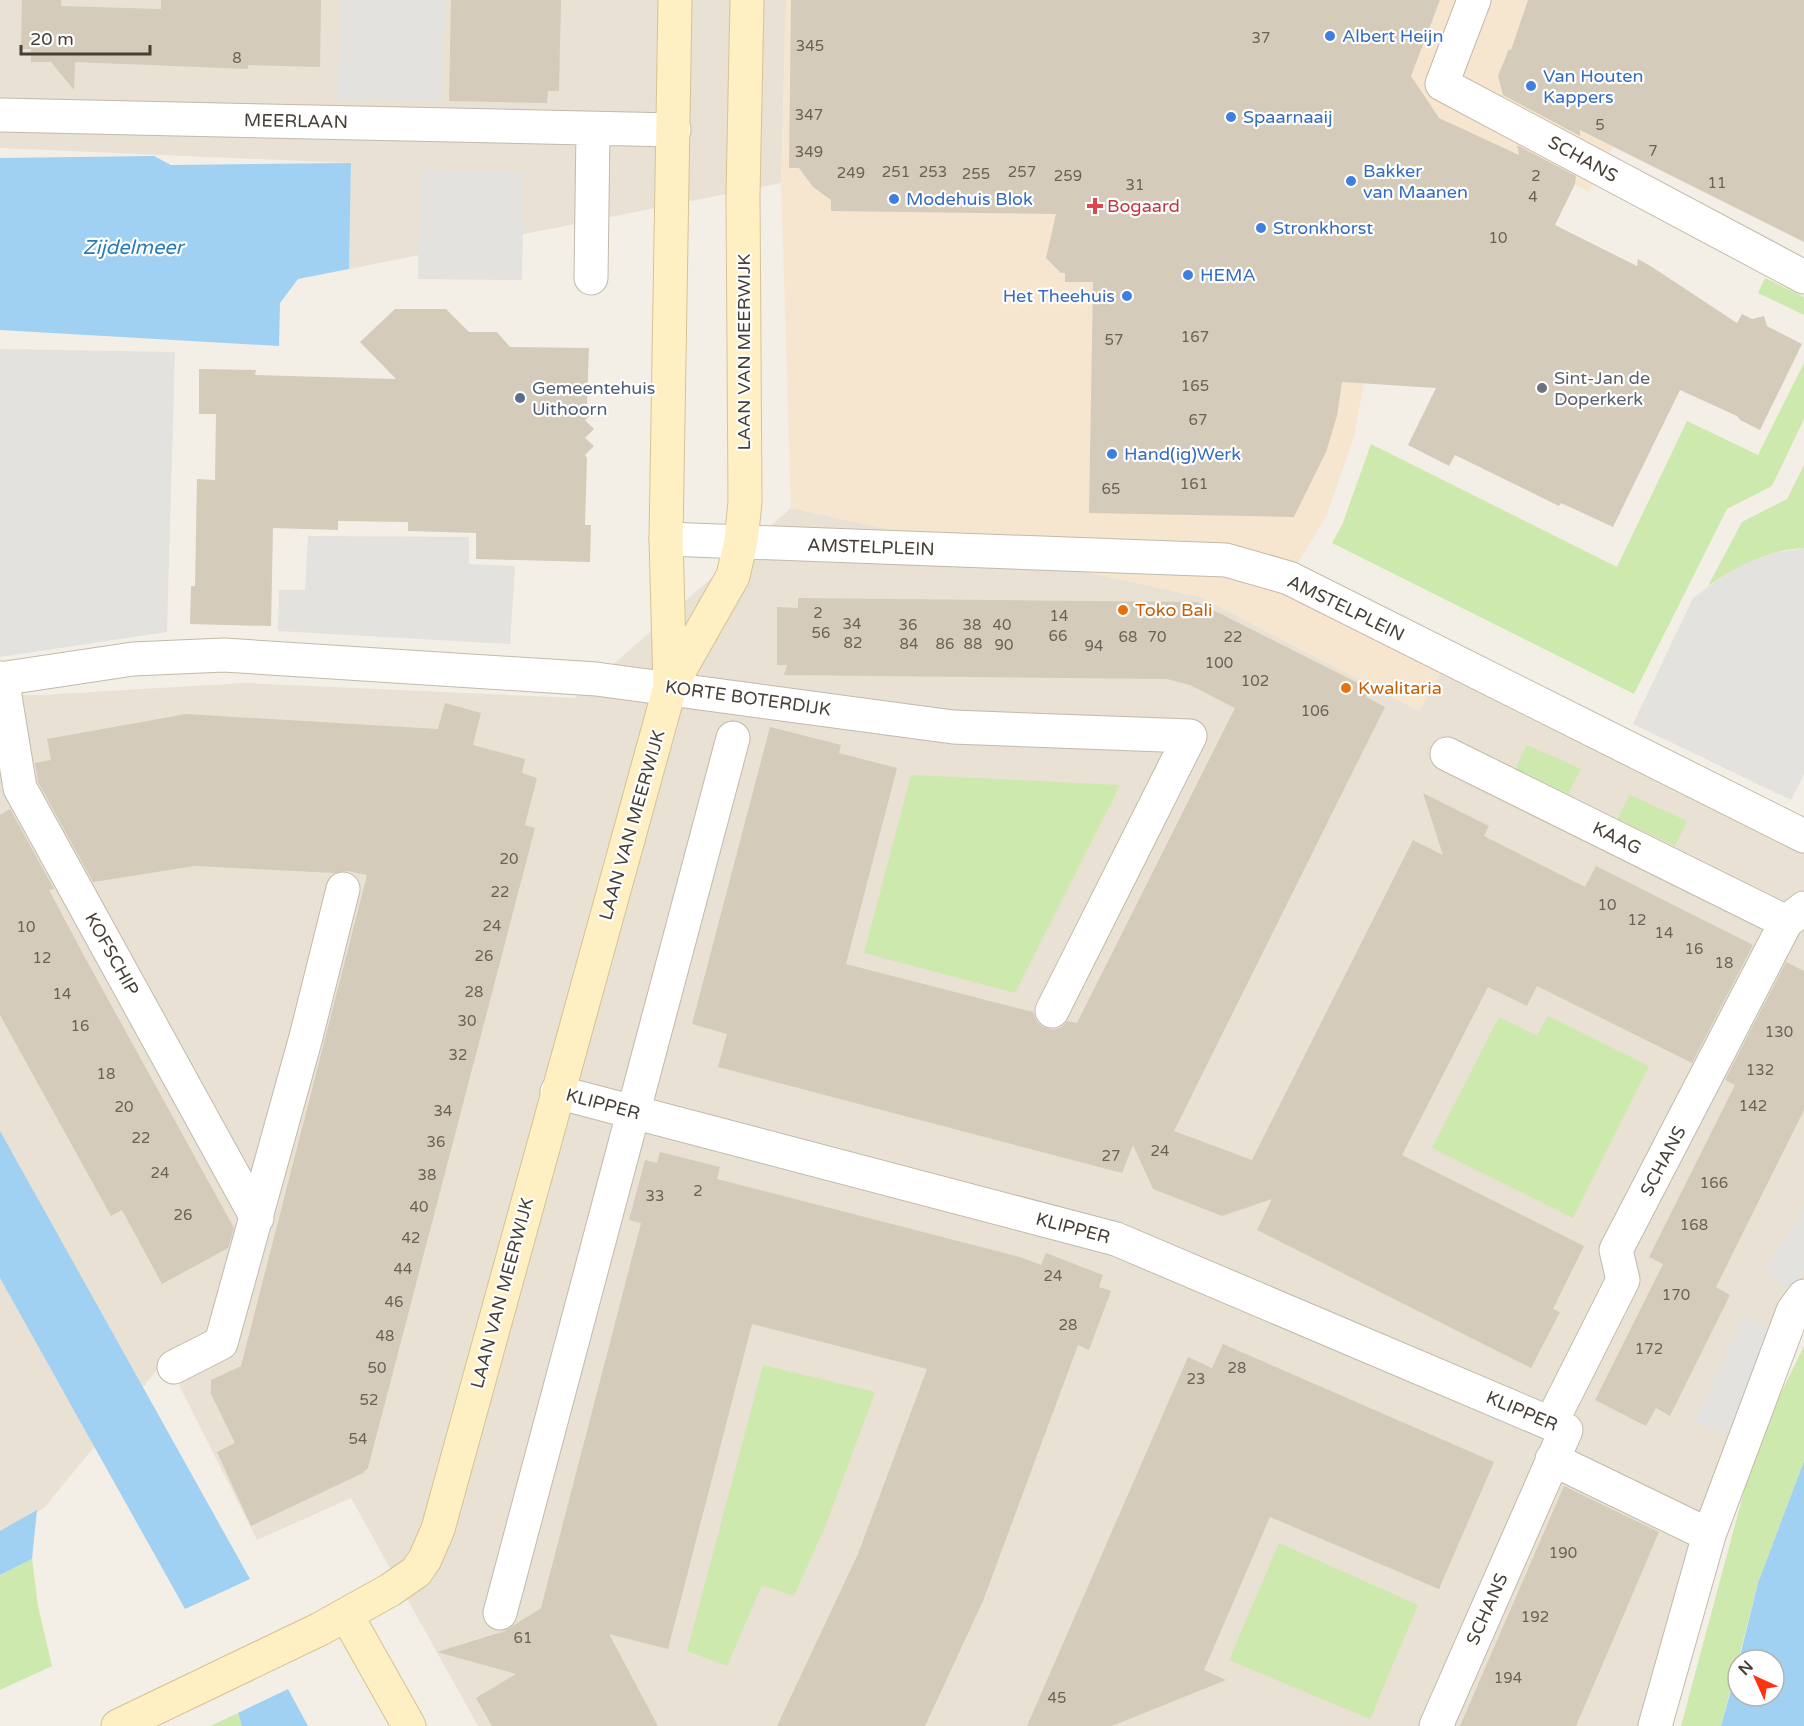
<svg xmlns="http://www.w3.org/2000/svg" width="1804" height="1726" font-family="'Varela Round',sans-serif">
	<rect width="100%" height="100%" fill="#f3efe6"/>
	<path fill="#e8e1d4" d="M0 0H786L781 183 349 269 351 163 0 148Z
		M791 508 1201 597 1419 711 1448 659 1804 837V1294L1655 1726H478L351 1498 257 1540 166 1359 44 1508 0 1534V695H41L245 683 575 698Z"/>
	<path fill="#f6e6d0" d="M786 0H1530L1615 143 1589 192 1574 184 1364 383 1354 437 1326 517 1289 577 1448 659 1419 711 1201 597 791 508 781 183Z"/>
	<path fill="#cee9ad" d="M1765 278 1804 297V315L1758 293Z
		M1804 363V419L1772 486 1727 509 1634 694 1332 543 1342 525 1371 444 1617 567 1687 421 1758 455Z
		M1804 465V548C1769 549 1736 567 1708 586L1742 522 1787 499Z
		M1527 745 1581 769 1568 794 1515 769Z
		M911 775 1120 785 1015 993 864 953Z
		M1630 795 1687 821 1675 846 1617 819Z
		M1548 1016 1649 1066 1573 1218 1432 1148 1499 1017 1537 1036Z
		M1804 1346V1461L1758 1583 1721 1726H1681L1747 1480 1778 1399Z
		M763 1365 875 1392 827 1522 794 1596 762 1585 727 1666 687 1651Z
		M1279 1543 1418 1605 1370 1719 1229 1660Z
		M32 1559 38 1606 52 1666 0 1690V1575Z
		M238 1713 242 1726H210Z"/>
	<path fill="#e4e2de" d="M340 0H445L442 101 338 99Z
		M420 170 524 172 522 280 418 279Z
		M0 349 175 352 167 632 0 657Z
		M308 536 469 537V564L515 566 510 644 278 631 279 590H305Z
		M1804 548V774L1791 800 1633 724 1693 598 1727 573 1753 560 1773 553Z
		M1804 1208V1271L1791 1291 1764 1271Z
		M1743 1315 1773 1329 1726 1435 1695 1422Z"/>
	<path fill="#a0d1f2" d="M154 156 171 165 351 163 349 269 298 279 280 303 279 346 0 330V158Z
		M0 1131 250 1579 185 1609 0 1278Z
		M1804 1461V1726H1721L1738 1665V1696H1774V1660H1739L1758 1583Z
		M37 1510 32 1559 0 1575V1531Z
		M288 1689 308 1726H242L238 1713Z"/>
	<path fill="#d5cbbb" d="M22 0H61V6L161 9V0H321L320 67 248 65V69L75 62 74 90 51 62H31V49H21Z
		M451 0H561L559 91H548L547 103 449 101Z
		M791 0H1440L1411 76 1439 118 1519 155 1517 145 1576 176 1575 184 1555 225 1637 266 1638 259 1652 267 1737 323 1742 314 1752 319 1764 316 1767 326 1802 344 1760 430 1740 420 1737 416 1680 390 1613 527 1561 503 1559 506 1455 455 1449 466 1408 445 1436 388 1342 382 1337 416 1326 452 1294 517 1089 513 1093 282H1065V273H1061L1046 258 1056 214 831 211V200L813 187 799 168H789Z
		M1528 0H1804V242L1580 130V136L1503 95 1498 76 1509 49 1511 50Z
		M395 309H446L469 332H497L510 347 589 348 587 404 595 412 585 420 594 429 585 438 594 446 585 455 587 458 585 525H591L590 562 476 559V533L408 531V522L338 521V530L273 528 271 626 190 624 191 586H195L197 479 215 480 216 414H199V369L256 370 255 375 396 379 360 342Z
		M798 598 1197 602 1370 689 1366 697 1385 707 1174 1131 1252 1160 1413 840 1443 855 1423 793 1489 826 1484 836 1585 887 1596 866 1753 945 1692 1063 1537 986 1527 1006 1488 987 1402 1155 1584 1246 1553 1309 1560 1312 1531 1368 1257 1230 1272 1199 1222 1216 1153 1189 1133 1145 1122 1173 718 1067 727 1034 692 1024 770 727 841 745 839 753 897 768 846 964 1033 1012 1037 1022 1043 1027 1053 1030 1062 1027 1067 1021 1077 1023 1235 708 1190 685 1167 679 784 675 787 665H777V607L798 608Z
		M445 703 481 713 473 745 525 759 522 773 537 778 525 825 535 828 368 1468 363 1473 251 1526 217 1452 235 1443 211 1394V1380L241 1366 367 875 347 871 335 873 195 866 93 882 38 782 35 763 51 760 47 739 186 714 438 729Z
		M10 809 54 889 49 890 83 954 234 1228 228 1248 162 1284 122 1210 111 1216 0 1015V815Z
		M1786 962 1804 971V1110L1716 1287 1730 1295 1670 1416 1656 1408 1646 1426 1595 1400 1663 1264 1649 1257 1735 1085 1725 1080Z
		M660 1152 720 1167 717 1179 1020 1257 1041 1265 1046 1253 1103 1275 1099 1287 1111 1291 1089 1350 1078 1345 983 1601 925 1726H777L858 1554 927 1369 752 1324 668 1649 609 1634 658 1726H492L476 1698 516 1674 437 1652 505 1631 541 1608 641 1223 629 1220 645 1160 657 1163Z
		M1223 1344 1494 1462 1439 1589 1270 1517 1204 1670 1226 1680 1112 1726H1027L1188 1357 1212 1368Z
		M1564 1486 1659 1532 1613 1640 1576 1726H1460Z"/>
	<g fill="none" stroke-linecap="round" stroke-linejoin="round">
		<defs>
			<path id="street" d="M1474 0 1442 84 1804 277
				M0 115 674 130
				M591 278 593 129
				M666 539 1226 560 1289 578 1804 836
				M2 678 20 788 257 1218
				M0 679 133 659 224 655 596 679 953 727 1190 736 1052 1011
				M1447 754 1786 922
				M557 1092 1116 1239 1566 1430 1436 1726
				M174 1367 221 1343 306 1037 343 889
				M1551 1423 1623 1280 1616 1250 1786 922 1804 908
				M1552 1459 1709 1535
				M500 1613 733 738
				M1655 1726 1709 1535 1793 1311 1804 1296"/>
			<path id="secondary" d="M670 687 666 539 675 0
				M347 1616 409 1726
				M118 1726 320 1629 390 1590 416 1572 425 1559 438 1529 670 687 733 576 741 541 745 502 743 196 747 0"/>
		</defs>
		<use href="#street" stroke="#c2baab" stroke-width="35"/>
		<use href="#secondary" stroke="#d5c394" stroke-width="35"/>
		<use href="#street" stroke="#fff" stroke-width="33"/>
		<use href="#secondary" stroke="#fff0c4" stroke-width="33"/>
	</g>
	<g fill="#3f7fe0" stroke="#fff" stroke-width="2">
		<circle cx="1330" cy="36" r="6"/>
		<circle cx="1531" cy="86" r="6"/>
		<circle cx="1231" cy="117" r="6"/>
		<circle cx="1351" cy="181" r="6"/>
		<circle cx="894" cy="199" r="6"/>
		<circle cx="1261" cy="228" r="6"/>
		<circle cx="1188" cy="275" r="6"/>
		<circle cx="1127" cy="296" r="6"/>
		<circle cx="1112" cy="454" r="6"/>
	</g>
	<path fill="#e0444e" stroke="#fff" stroke-width="2" d="M1092 197h6v6h6v6h-6v6h-6v-6h-6v-6h6z"/>
	<circle fill="#6b7280" stroke="#fff" stroke-width="2" cx="1542" cy="388" r="6"/>
	<circle fill="#5c6f8a" stroke="#fff" stroke-width="2" cx="520" cy="398" r="6"/>
	<g fill="#e8710a" stroke="#fff" stroke-width="2">
		<circle cx="1123" cy="610" r="6"/>
		<circle cx="1346" cy="688" r="6"/>
	</g>
	<g text-anchor="middle" stroke-width="4.5" stroke-linejoin="round" paint-order="stroke">
		<g font-size="15" fill="#6a6256">
			<text x="1261" y="43">37</text>
			<text x="810" y="51">345</text>
			<text x="237" y="63">8</text>
			<text x="809" y="120">347</text>
			<text x="1600" y="130">5</text>
			<text x="1653" y="156">7</text>
			<text x="809" y="157">349</text>
			<text x="896" y="177">251</text>
			<text x="933" y="177">253</text>
			<text x="1022" y="177">257</text>
			<text x="851" y="178">249</text>
			<text x="976" y="179">255</text>
			<text x="1068" y="181">259</text>
			<text x="1536" y="181">2</text>
			<text x="1717" y="188">11</text>
			<text x="1135" y="190">31</text>
			<text x="1533" y="202">4</text>
			<text x="1498" y="243">10</text>
			<text x="1195" y="342">167</text>
			<text x="1114" y="345">57</text>
			<text x="1195" y="391">165</text>
			<text x="1198" y="425">67</text>
			<text x="1194" y="489">161</text>
			<text x="1111" y="494">65</text>
			<text x="818" y="618">2</text>
			<text x="1059" y="621">14</text>
			<text x="852" y="629">34</text>
			<text x="908" y="630">36</text>
			<text x="972" y="630">38</text>
			<text x="1002" y="630">40</text>
			<text x="821" y="638">56</text>
			<text x="1058" y="641">66</text>
			<text x="1128" y="642">68</text>
			<text x="1157" y="642">70</text>
			<text x="1233" y="642">22</text>
			<text x="853" y="648">82</text>
			<text x="909" y="649">84</text>
			<text x="945" y="649">86</text>
			<text x="973" y="649">88</text>
			<text x="1004" y="650">90</text>
			<text x="1094" y="651">94</text>
			<text x="1219" y="668">100</text>
			<text x="1255" y="686">102</text>
			<text x="1315" y="716">106</text>
			<text x="509" y="864">20</text>
			<text x="500" y="897">22</text>
			<text x="1607" y="910">10</text>
			<text x="1637" y="925">12</text>
			<text x="492" y="931">24</text>
			<text x="26" y="932">10</text>
			<text x="1664" y="938">14</text>
			<text x="1694" y="954">16</text>
			<text x="484" y="961">26</text>
			<text x="42" y="963">12</text>
			<text x="1724" y="968">18</text>
			<text x="474" y="997">28</text>
			<text x="62" y="999">14</text>
			<text x="467" y="1026">30</text>
			<text x="80" y="1031">16</text>
			<text x="1779" y="1037">130</text>
			<text x="458" y="1060">32</text>
			<text x="1760" y="1075">132</text>
			<text x="106" y="1079">18</text>
			<text x="1753" y="1111">142</text>
			<text x="124" y="1112">20</text>
			<text x="443" y="1116">34</text>
			<text x="141" y="1143">22</text>
			<text x="436" y="1147">36</text>
			<text x="1160" y="1156">24</text>
			<text x="1111" y="1161">27</text>
			<text x="160" y="1178">24</text>
			<text x="427" y="1180">38</text>
			<text x="1714" y="1188">166</text>
			<text x="698" y="1196">2</text>
			<text x="655" y="1201">33</text>
			<text x="419" y="1212">40</text>
			<text x="183" y="1220">26</text>
			<text x="1694" y="1230">168</text>
			<text x="411" y="1243">42</text>
			<text x="403" y="1274">44</text>
			<text x="1053" y="1281">24</text>
			<text x="1676" y="1300">170</text>
			<text x="394" y="1307">46</text>
			<text x="1068" y="1330">28</text>
			<text x="385" y="1341">48</text>
			<text x="1649" y="1354">172</text>
			<text x="377" y="1373">50</text>
			<text x="1237" y="1373">28</text>
			<text x="1196" y="1384">23</text>
			<text x="369" y="1405">52</text>
			<text x="358" y="1444">54</text>
			<text x="1563" y="1558">190</text>
			<text x="1535" y="1622">192</text>
			<text x="523" y="1643">61</text>
			<text x="1508" y="1683">194</text>
			<text x="1057" y="1703">45</text>
		</g>
		<g font-size="18" fill="#366cbe" stroke="#fff" text-anchor="start">
			<text x="1342" y="42">Albert Heijn</text>
			<text x="1543" y="82">Van Houten<tspan x="1543" dy="21">Kappers</tspan></text>
			<text x="1243" y="123">Spaarnaaij</text>
			<text x="1363" y="177">Bakker<tspan x="1363" dy="21">van Maanen</tspan></text>
			<text x="906" y="205">Modehuis Blok</text>
			<text x="1273" y="234">Stronkhorst</text>
			<text x="1200" y="281">HEMA</text>
			<text x="1115" y="302" text-anchor="end">Het Theehuis</text>
			<text x="1124" y="460">Hand(ig)Werk</text>
		</g>
		<g font-size="18" fill="#463f35" stroke="#fff">
			<text transform="translate(296 121) rotate(1)" y="6">MEERLAAN</text>
			<text transform="translate(1583 159) rotate(29)" y="6">SCHANS</text>
			<text transform="translate(744 352) rotate(-90)" y="6">LAAN VAN MEERWIJK</text>
			<text transform="translate(871 547) rotate(2)" y="6">AMSTELPLEIN</text>
			<text transform="translate(1346 608) rotate(26)" y="6">AMSTELPLEIN</text>
			<text transform="translate(748 698) rotate(8)" y="6">KORTE BOTERDIJK</text>
			<text transform="translate(632 825) rotate(-74)" y="6">LAAN VAN MEERWIJK</text>
			<text transform="translate(1617 838) rotate(26)" y="6">KAAG</text>
			<text transform="translate(112 954) rotate(61)" y="6">KOFSCHIP</text>
			<text transform="translate(603 1104) rotate(15)" y="6">KLIPPER</text>
			<text transform="translate(1663 1161) rotate(-62)" y="6">SCHANS</text>
			<text transform="translate(1073 1228) rotate(15)" y="6">KLIPPER</text>
			<text transform="translate(502 1293) rotate(-75)" y="6">LAAN VAN MEERWIJK</text>
			<text transform="translate(1522 1411) rotate(23)" y="6">KLIPPER</text>
			<text transform="translate(1487 1609) rotate(-66)" y="6">SCHANS</text>
		</g>
		<g font-size="18" fill="#be3a42" stroke="#fff" text-anchor="start">
			<text x="1107" y="212">Bogaard</text>
		</g>
		<g font-size="18" fill="#5b616d" stroke="#fff" text-anchor="start">
			<text x="1554" y="384">Sint-Jan de<tspan x="1554" dy="21">Doperkerk</tspan></text>
		</g>
		<g font-size="18" fill="#4e5e75" stroke="#fff" text-anchor="start">
			<text x="532" y="394">Gemeentehuis<tspan x="532" dy="21">Uithoorn</tspan></text>
		</g>
		<g font-size="18" fill="#c56008" stroke="#fff" text-anchor="start">
			<text x="1135" y="616">Toko Bali</text>
			<text x="1358" y="694">Kwalitaria</text>
		</g>
		<g font-size="20" font-style="italic" fill="#2b7cb6" stroke="#fff">
			<text x="133" y="254">Zijdelmeer</text>
		</g>
	</g>
	<g transform="translate(1756 1678) rotate(315)"><circle r="28" fill="#ffffff" stroke="#b5b2ae" stroke-width="1.5"/>
	<path d="M0-4.5L10 22L0 15L-10 22Z" fill="#ff3311"/>
	<text y="-9" font-size="16" font-weight="bold" text-anchor="middle" fill="#463f35">N</text>
	</g>
	<path d="M21 45v9h129v-9" fill="none" stroke="#463f35" stroke-width="3"/>
	<text x="30" y="45" font-size="18" fill="#463f35" stroke="#ffffff" stroke-width="4.5" paint-order="stroke">20 m</text>
</svg>
